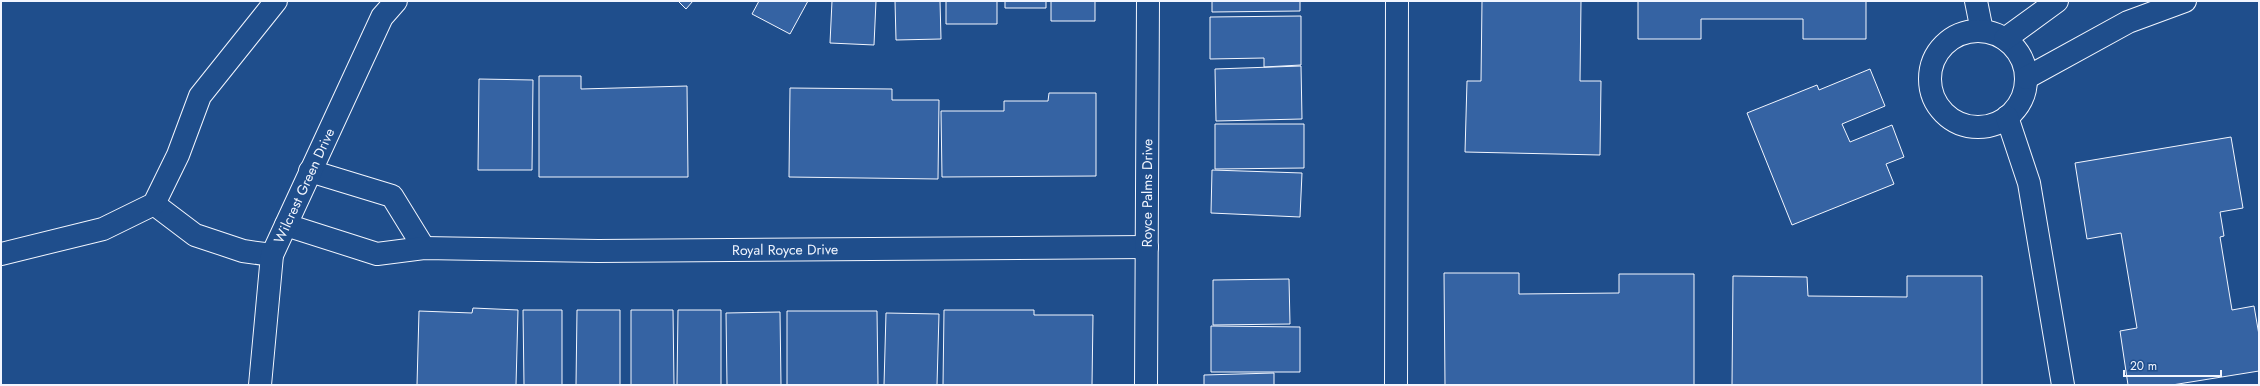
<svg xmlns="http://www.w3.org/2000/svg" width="2260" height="386" font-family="Jost,sans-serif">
	<rect width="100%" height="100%" fill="#1f4e8c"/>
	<path fill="#3563a3" stroke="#f2f6ff" d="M678 1H693L686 9Z
		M759 1H808L790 34 752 14Z
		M832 1H876L874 45 830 43Z
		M895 1H940L941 39 896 40Z
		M946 1H997V24H946Z
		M1005 1H1046V8H1005Z
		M1051 1H1095V21H1051Z
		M1212 1H1300V11L1212 12Z
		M1482 1H1581L1580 81H1601L1600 155 1465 152 1467 81H1481Z
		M1638 1H1866V39H1803V19H1701V39H1638Z
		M1301 16V65L1264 67V58L1210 59V17Z
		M1301 66 1302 119 1216 121 1215 69Z
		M1870 69 1885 106 1842 124 1850 142 1892 125 1904 157 1886 164 1894 184 1792 225 1747 113 1817 85 1819 90Z
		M539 76H581V89L687 86 688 177H539Z
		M479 79 533 80 532 170H478Z
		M790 88 892 89V100H939L938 179 789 177Z
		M1049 93H1096V176L942 177 941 111H1004V101H1048Z
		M1215 124H1304V168L1215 169Z
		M2231 137 2243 208 2220 212 2224 236 2220 237 2232 310 2254 306 2259 335V371L2172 385H2128L2120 331 2137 328 2121 233 2087 239 2075 163Z
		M1212 170 1302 173 1300 217 1211 213Z
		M1444 273H1519V294L1619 293V274H1694V385H1445Z
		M1733 276 1807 277 1808 296 1907 297V276H1982V385H1732Z
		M1289 279 1290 324 1213 325V280Z
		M473 308 518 310 516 385H417L419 311 472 313Z
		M523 310H562V385H524Z
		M577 310H620V385H576Z
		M631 310H673L674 385H631Z
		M678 310H721V385H677Z
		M944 310H1034V315H1093L1092 385H943Z
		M787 311H877L878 385H787Z
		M780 312 781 385H727L726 313Z
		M886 313 939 314 937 385H884Z
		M1211 326 1300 327V372H1211Z
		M1274 373V385H1204V375Z"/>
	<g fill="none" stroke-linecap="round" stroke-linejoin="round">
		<defs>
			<g id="minor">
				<path d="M1976 1 1982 31"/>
				<circle cx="1978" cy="79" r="48"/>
				<path d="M2005 39 2057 1"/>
				<path d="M2026 78 2128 22 2185 1"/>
				<path d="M2007 117 2029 183 2063 385"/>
				<path d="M310 171 392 196 424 248"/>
				<path d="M154 204 195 235 243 251 272 255"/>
				<path id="s1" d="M286 225 377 254 424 248 598 251 1147 247"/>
				<path d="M1 254 103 229 154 204 178 155 200 96 276 1"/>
				<path id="s2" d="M260 385 272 255 382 17 396 1"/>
				<path id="s3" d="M1146 385 1148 1"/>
				<path d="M1396 385 1397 1"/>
			</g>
		</defs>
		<use href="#minor" stroke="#f2f6ff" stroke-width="24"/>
		<use href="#minor" stroke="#1f4e8c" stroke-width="22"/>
	</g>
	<g text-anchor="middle" stroke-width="3" stroke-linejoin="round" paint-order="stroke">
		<g font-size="14" fill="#f2f6ff" stroke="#1f4e8c">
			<text dy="5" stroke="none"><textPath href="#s2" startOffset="207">Wilcrest Green Drive</textPath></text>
			<text dy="5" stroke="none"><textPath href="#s3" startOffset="192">Royce Palms Drive</textPath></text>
			<text dy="5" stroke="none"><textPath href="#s1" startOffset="504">Royal Royce Drive</textPath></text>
		</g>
	</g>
	<rect width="2260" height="386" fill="none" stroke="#f2f6ff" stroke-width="4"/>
	<path d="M2124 370v6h97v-6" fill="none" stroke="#f2f6ff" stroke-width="2"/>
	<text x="2130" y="370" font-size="12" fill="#f2f6ff" stroke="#1f4e8c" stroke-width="3" paint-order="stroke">20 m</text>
</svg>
